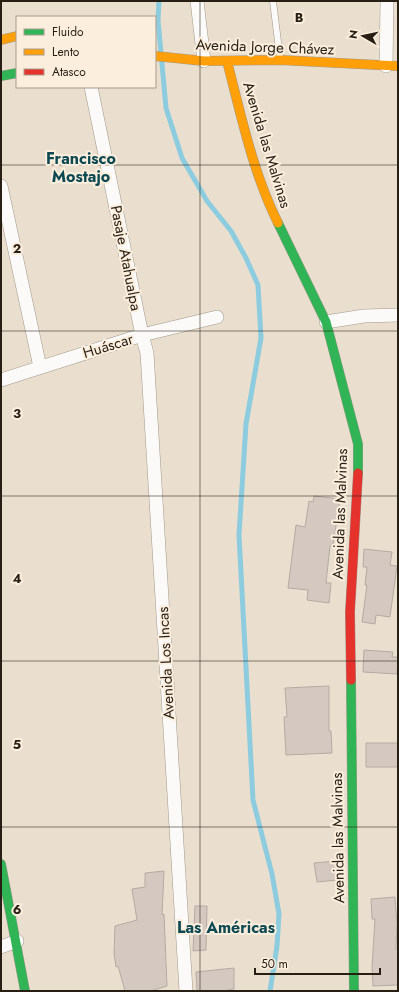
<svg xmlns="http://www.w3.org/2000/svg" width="399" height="992" font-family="Jost,sans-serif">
	<rect width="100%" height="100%" fill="#eadfcf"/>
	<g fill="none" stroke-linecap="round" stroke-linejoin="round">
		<path stroke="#8cccde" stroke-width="5" d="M159 1 158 20 166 108 182 158 207 201 231 231 246 258 258 285 261 338 246 424 239 535 253 800 272 874 279 914 277 946 270 991"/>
	</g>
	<path fill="#d5c8c0" stroke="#b5aaa2" d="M314 496 340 499 333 546H330L326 583H331L329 603 307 600 308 590 288 588 296 525 305 527 309 501 313 502Z
		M364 549 392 552 390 565 397 566 390 617 376 615 375 624 362 622 367 585H365L367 567H363Z
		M364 650 393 652 392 657H398L397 674 363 672Z
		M329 686V731H331L332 753 286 755 284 717H287L285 688Z
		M366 743H398V767H366Z
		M336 861 338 880 317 882 314 863Z
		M164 871 162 915 164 914 167 986 151 991H125L118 966 116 967 114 953 115 926 137 920 132 889 145 887V873Z
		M395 897 397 924 396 949H398V985L373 986 372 967 375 919H372L371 899Z
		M195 906H207L206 950 193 951Z
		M234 968V989L223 991H197L196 972Z"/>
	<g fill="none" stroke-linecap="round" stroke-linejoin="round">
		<defs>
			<path id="lane" d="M273 1 280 58"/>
			<path id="street" d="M197 1 204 61
				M386 66 387 1
				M91 87 142 335 147 353 186 991
				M1 186 40 367
				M326 322 364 316 398 315
				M1 380 142 335 217 317
				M1 947 17 941"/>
			<path id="fast" d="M1 76 17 73
				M278 223 326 322 358 444V473
				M351 680 354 991
				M1 864 25 991"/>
			<path id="slow" d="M1 40 17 36
				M155 56 204 61 280 60 398 66
				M227 61C241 115 253 173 278 223"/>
			<path id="jam" d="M351 680 350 612 358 473"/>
		</defs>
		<use href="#lane" stroke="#a1998c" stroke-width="7"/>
		<use href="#street" stroke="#a1998c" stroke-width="14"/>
		<use href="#fast" stroke="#a1998c" stroke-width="10"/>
		<use href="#slow" stroke="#a1998c" stroke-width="10"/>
		<use href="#jam" stroke="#a1998c" stroke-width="10"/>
		<use href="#lane" stroke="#fcfaf8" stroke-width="6"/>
		<use href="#street" stroke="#fcfaf8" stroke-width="13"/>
		<use href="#fast" stroke="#30b455" stroke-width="9"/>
		<use href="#slow" stroke="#ff9f0a" stroke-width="9"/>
		<use href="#jam" stroke="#e5322d" stroke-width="9"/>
	</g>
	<path fill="none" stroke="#271f14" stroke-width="1" stroke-opacity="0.55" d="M200 1V991M1 165H398M1 331H398M1 496H398M1 661H398M1 827H398"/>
	<g text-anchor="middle" stroke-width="4" stroke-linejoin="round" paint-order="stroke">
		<g font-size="15" fill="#271f14" stroke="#fceedd">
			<text transform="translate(265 47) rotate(2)" y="5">Avenida Jorge Chávez</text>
			<text transform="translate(267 145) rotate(73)" y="5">Avenida las Malvinas</text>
			<text transform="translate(126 258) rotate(79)" y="5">Pasaje Atahualpa</text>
			<text transform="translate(108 346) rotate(-17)" y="5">Huáscar</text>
			<text transform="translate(340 514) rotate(-88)" y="5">Avenida las Malvinas</text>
			<text transform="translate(166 663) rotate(-93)" y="5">Avenida Los Incas</text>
			<text transform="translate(338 838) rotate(-91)" y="5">Avenida las Malvinas</text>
		</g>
		<g font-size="16" font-weight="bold" fill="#0c4953" stroke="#fceedd">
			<text x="81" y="164">Francisco<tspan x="81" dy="18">Mostajo</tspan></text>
			<text x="226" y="933">Las Américas</text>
		</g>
	</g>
	<g font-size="13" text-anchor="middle" font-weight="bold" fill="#271f14" stroke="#fceedd" stroke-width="4" stroke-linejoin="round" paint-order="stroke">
		<text x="299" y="22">B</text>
		<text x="17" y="253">2</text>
		<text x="17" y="418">3</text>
		<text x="17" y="583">4</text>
		<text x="17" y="749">5</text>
		<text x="17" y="914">6</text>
	</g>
	<rect width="399" height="992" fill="none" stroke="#271f14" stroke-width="4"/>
	<rect x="16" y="16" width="140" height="72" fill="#fceedd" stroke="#a79b8d"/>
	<rect x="24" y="29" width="20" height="6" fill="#30b455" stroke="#a79b8d"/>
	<text x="52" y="36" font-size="12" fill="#271f14">Fluido</text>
	<rect x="24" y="49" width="20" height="6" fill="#ff9f0a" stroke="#a79b8d"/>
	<text x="52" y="56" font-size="12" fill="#271f14">Lento</text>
	<rect x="24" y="69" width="20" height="6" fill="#e5322d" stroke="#a79b8d"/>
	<text x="52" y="76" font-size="12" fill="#271f14">Atasco</text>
	<g transform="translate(363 36) rotate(279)" stroke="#fceedd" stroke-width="3" paint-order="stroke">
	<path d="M0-3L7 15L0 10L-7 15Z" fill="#271f14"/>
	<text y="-6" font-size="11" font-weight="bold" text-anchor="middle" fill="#271f14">N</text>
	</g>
	<path d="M255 968v6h125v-6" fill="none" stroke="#271f14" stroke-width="2"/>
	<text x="261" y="968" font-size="12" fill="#271f14" stroke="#fceedd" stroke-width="3" paint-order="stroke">50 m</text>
</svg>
